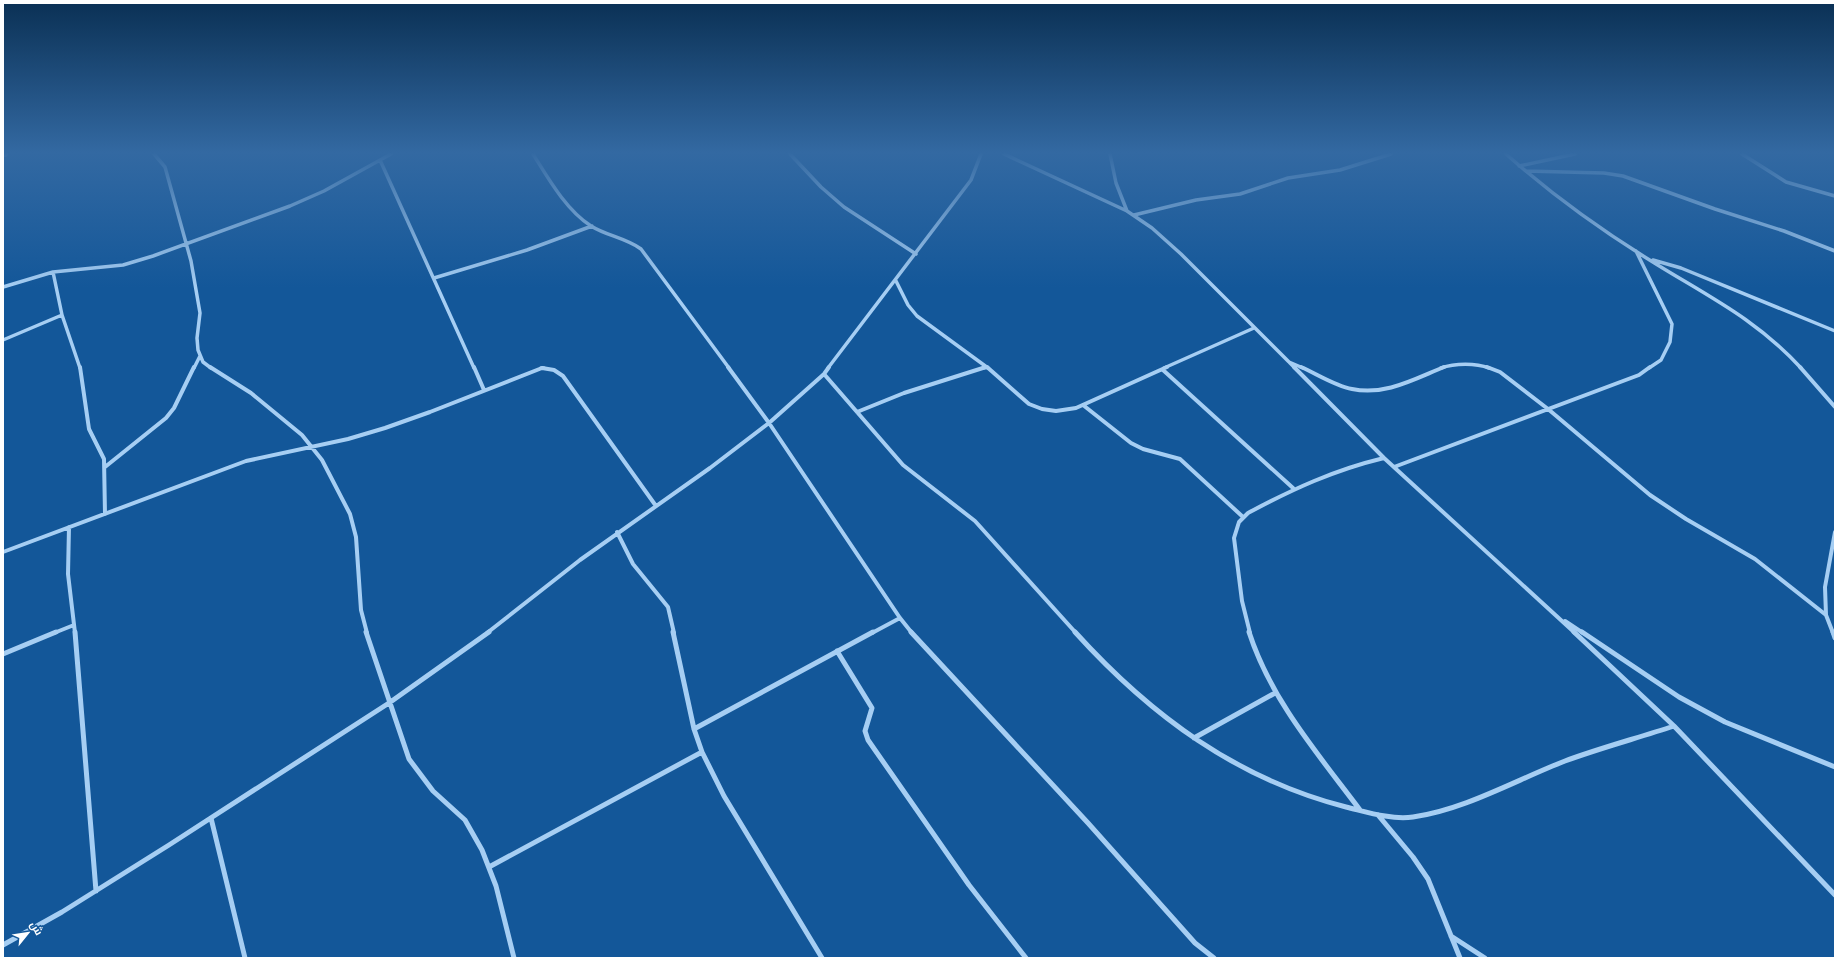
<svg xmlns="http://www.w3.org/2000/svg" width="1838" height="961" font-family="'PT Sans Narrow',Cairo,sans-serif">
	<rect width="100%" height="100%" fill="#135799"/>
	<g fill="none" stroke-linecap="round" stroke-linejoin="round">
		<path stroke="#a6cef3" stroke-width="3.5" d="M154 154 165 167 191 261 200 313 197 338 198 350 203 362 211 368
			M533 154C548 178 566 210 591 226 607 236 626 238 641 249L729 368
			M790 154 821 187 844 207 916 254
			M1004 154 1127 211 1152 228 1181 254 1295 368
			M1110 154 1116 183 1127 211
			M1506 154C1550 193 1598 228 1648 259 1705 295 1754 317 1801 368
			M1742 154 1786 182 1835 196
			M380 160 474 368
			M1519 166 1575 154
			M1526 171 1604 173 1623 176 1715 209 1784 231 1835 251
			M1134 215 1196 200 1240 194 1288 178 1340 170 1391 154
			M1636 251 1672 324 1670 342 1661 360 1649 368
			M1653 260 1681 268 1835 331
			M53 272 62 315 80 368
			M434 278 527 250 592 226
			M896 281 908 305 917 316 988 368
			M3 287 53 272 123 265 153 256 290 206 324 191 391 154
			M3 340 62 315
			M1289 362 1303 368
			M194 368 200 356
			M541 368H544
			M828 368 971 180 981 154
			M983 368 987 367
			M1164 368 1254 328
			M1441 368C1455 363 1476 363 1489 368"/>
		<path stroke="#a6cef3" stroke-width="4" d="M80 367 89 429 104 459 105 514
			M210 367 251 393 302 435 322 460 350 514 356 537 361 610 367 633
			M474 367 484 390
			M728 367 769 423 900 618 912 633
			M987 367 1029 404 1042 409 1056 411 1076 408 1167 367
			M1294 367 1384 458 1575 633
			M1301 367C1317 374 1335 386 1352 389 1385 396 1414 379 1444 367
			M1487 367 1500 372 1548 409 1650 495 1686 519 1755 559 1826 615
			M1800 367 1835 407
			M1163 370 1293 488
			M824 374 903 465 975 521 1076 633
			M1083 405 1131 443 1143 449 1180 459 1243 517
			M857 412 904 393 986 367
			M105 467 166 418 174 408 194 367
			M1394 467 1639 375 1650 367
			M69 527 68 574 75 633
			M617 532 633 564 668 607 674 633
			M3 552 246 461 348 439 385 428 430 412 542 368 554 370 563 376 656 506
			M1565 621 1583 633
			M54 633 74 625
			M487 633 580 560 710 468 769 423 824 374 829 367
			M872 633 900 618
			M1250 633 1242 601 1234 538 1239 522 1248 513C1293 489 1334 470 1384 458
			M1833 633 1826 615 1825 587 1835 532"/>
		<path stroke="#a6cef3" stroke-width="5" d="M75 632 96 891
			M366 632 409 759 433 791 465 820 482 850 496 886 514 958
			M673 632 694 729 702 752 724 796 822 958
			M911 632 1088 823 1195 943 1214 958
			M1075 632C1151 716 1237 779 1346 807 1367 812 1391 820 1413 817 1464 810 1516 780 1565 761 1600 748 1638 738 1674 726
			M1249 632C1271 700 1318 754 1360 810
			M1574 632 1674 726 1835 895
			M1582 632 1679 697 1725 722 1835 767
			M1833 632 1835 638
			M837 651 872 708 865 731 868 740 969 885 1026 958
			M3 654 56 632
			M694 729 873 632
			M1194 738 1275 693
			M1378 815 1413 857 1428 879 1460 958
			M211 818 245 958
			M489 867 702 752
			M1451 936 1485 958
			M3 945 62 912 169 845 389 703 489 632"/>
		<path stroke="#d5e9fd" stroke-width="6" d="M3 154H5"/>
	</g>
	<linearGradient id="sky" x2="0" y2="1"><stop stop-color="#0a3054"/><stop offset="0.53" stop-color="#3369a2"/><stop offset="1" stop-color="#3369a2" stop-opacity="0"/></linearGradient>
	<rect width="1838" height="288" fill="url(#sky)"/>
	<rect width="1838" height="961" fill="none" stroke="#ffffff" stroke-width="8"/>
	<g transform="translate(28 933) rotate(60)" stroke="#135799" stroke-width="3" paint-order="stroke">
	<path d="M0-3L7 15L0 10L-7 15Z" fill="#ffffff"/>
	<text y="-6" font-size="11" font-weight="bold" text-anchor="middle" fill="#ffffff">ش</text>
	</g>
</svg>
